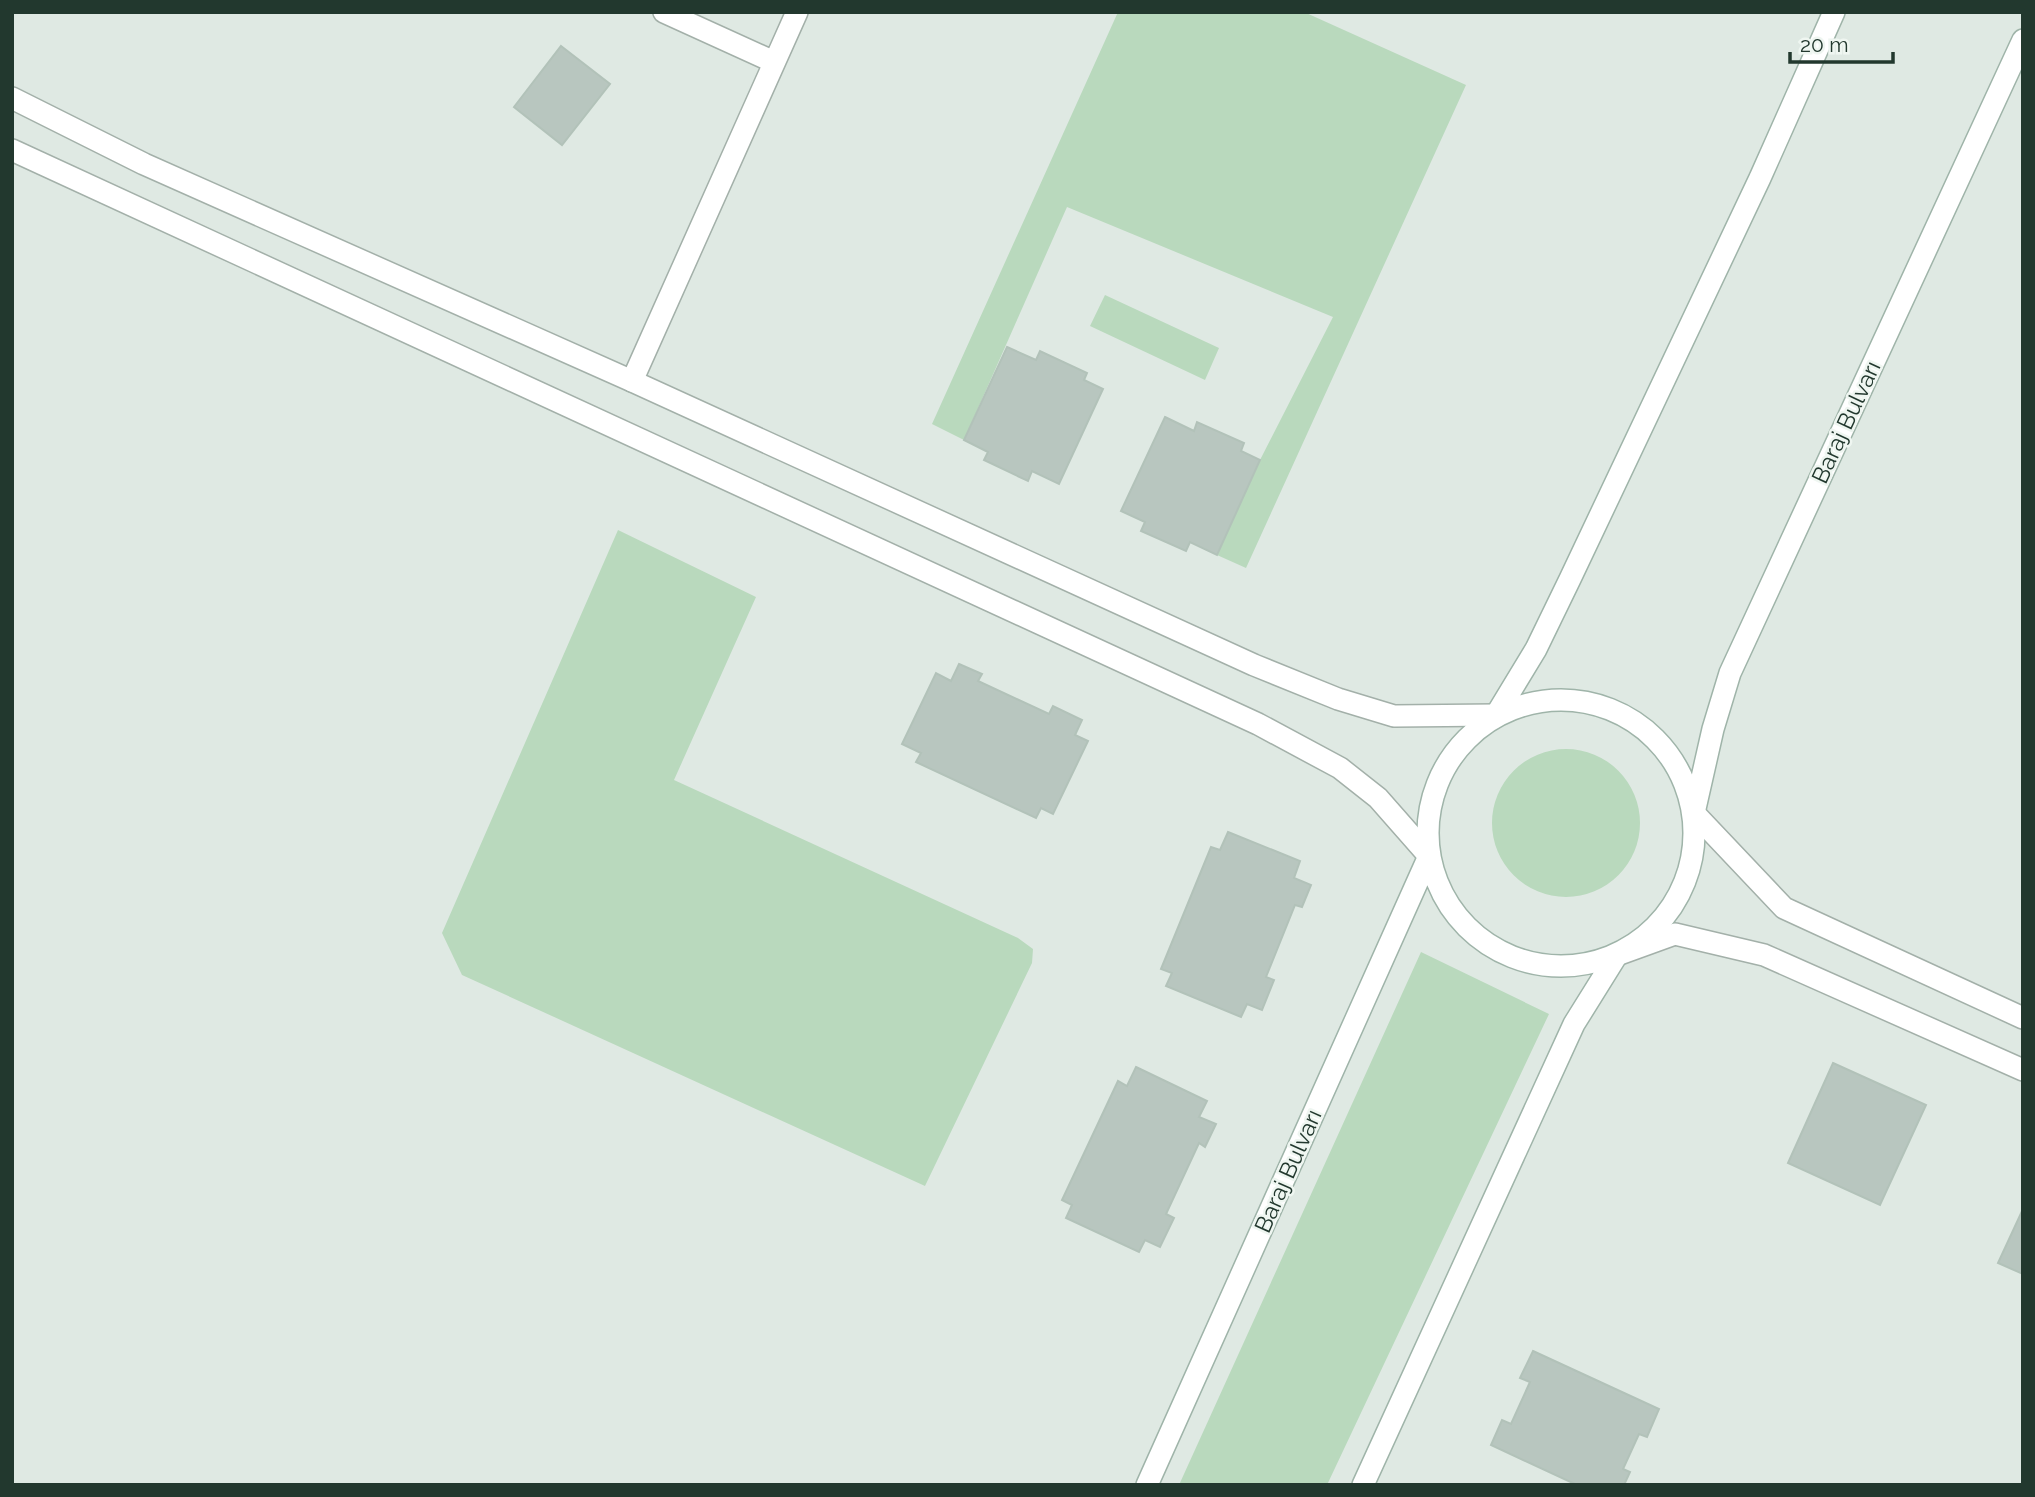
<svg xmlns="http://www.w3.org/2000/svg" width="2035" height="1497" font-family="Raleway,sans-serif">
	<rect width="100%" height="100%" fill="#dfe9e3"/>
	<path fill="#b9d9bd" d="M1118 12H1304L1466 85 1246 568 1217 555 1260 460 1333 317 1067 207 964 440 932 424Z
		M1105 295 1219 348 1205 380 1090 326Z
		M618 530 756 597 674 780 1018 938 1033 949 1032 963 925 1186 462 975 442 933Z
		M1492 823a74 74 0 1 1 148 0a74 74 0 1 1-148 0Z
		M1421 952 1549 1014 1327 1485H1179Z"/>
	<path fill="#b8c6bf" stroke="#b2c2b9" stroke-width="2" d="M561 46 610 84 562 145 514 107Z
		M1007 347 1036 360 1040 351 1087 373 1084 380 1103 389 1059 484 1032 471 1028 481 984 460 988 452 964 440Z
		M1165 417 1194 431 1197 422 1244 443 1241 451 1260 460 1217 555 1190 542 1186 551 1141 531 1145 522 1121 511Z
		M959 664 982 674 978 681 1049 714 1053 706 1082 720 1075 735 1088 741 1053 814 1041 808 1036 818 916 762 921 753 902 744 936 673 951 681Z
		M1228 832 1300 861 1294 878 1311 885 1302 907 1295 905 1266 977 1274 980 1262 1010 1247 1004 1241 1017 1166 986 1172 973 1161 969 1211 847 1220 850Z
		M1833 1063 1926 1105 1880 1205 1788 1163Z
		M1136 1067 1207 1101 1199 1117 1216 1124 1205 1147 1199 1143 1166 1214 1174 1218 1160 1247 1145 1240 1139 1252 1066 1218 1072 1205 1062 1200 1118 1081 1127 1086Z
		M2023 1209V1274L1998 1263Z
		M1533 1351 1659 1409 1647 1437 1639 1434 1623 1469 1630 1472 1624 1485H1577L1491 1445 1502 1420 1511 1424 1530 1382 1520 1378Z"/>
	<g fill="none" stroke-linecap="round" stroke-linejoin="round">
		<defs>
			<path id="minor" d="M664 12 774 62
				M632 381 797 12"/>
			<path id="tertiary" d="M12 98 144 164 632 381 1254 665 1338 699 1394 716 1496 715
				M12 150 1258 724 1340 768 1378 798 1429 856
				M1694 813 1784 908 2023 1018
				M1617 955 1675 934 1764 955 2023 1070"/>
			<path id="secondary" d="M1428 833a133 133 0 1 1 266 0a133 133 0 1 1-266 0Z
				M1496 715 1536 649 1570 579 1760 178 1834 12
				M1694 813 1713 729 1730 673 2023 40
				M1147 1485 1429 856
				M1363 1485 1574 1024 1617 955"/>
		</defs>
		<use href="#minor" stroke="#a3b0a9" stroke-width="24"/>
		<use href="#tertiary" stroke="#a3b0a9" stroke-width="24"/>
		<use href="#secondary" stroke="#9fb4a9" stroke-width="24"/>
		<use href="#minor" stroke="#fff" stroke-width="21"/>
		<use href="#tertiary" stroke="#fff" stroke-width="21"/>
		<use href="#secondary" stroke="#fff" stroke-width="21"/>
	</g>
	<g text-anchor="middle" stroke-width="5" stroke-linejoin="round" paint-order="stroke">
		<g font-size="23" fill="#22382e" stroke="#eff6f1">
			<text transform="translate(1846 422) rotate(-65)" y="8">Baraj Bulvarı</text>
			<text transform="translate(1288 1171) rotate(-66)" y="8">Baraj Bulvarı</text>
		</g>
	</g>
	<rect width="2035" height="1497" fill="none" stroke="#22382e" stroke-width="28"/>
	<path d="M1790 52v10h103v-10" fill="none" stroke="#22382e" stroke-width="3.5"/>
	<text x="1800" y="52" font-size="21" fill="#22382e" stroke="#eff6f1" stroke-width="5" paint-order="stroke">20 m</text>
</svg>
